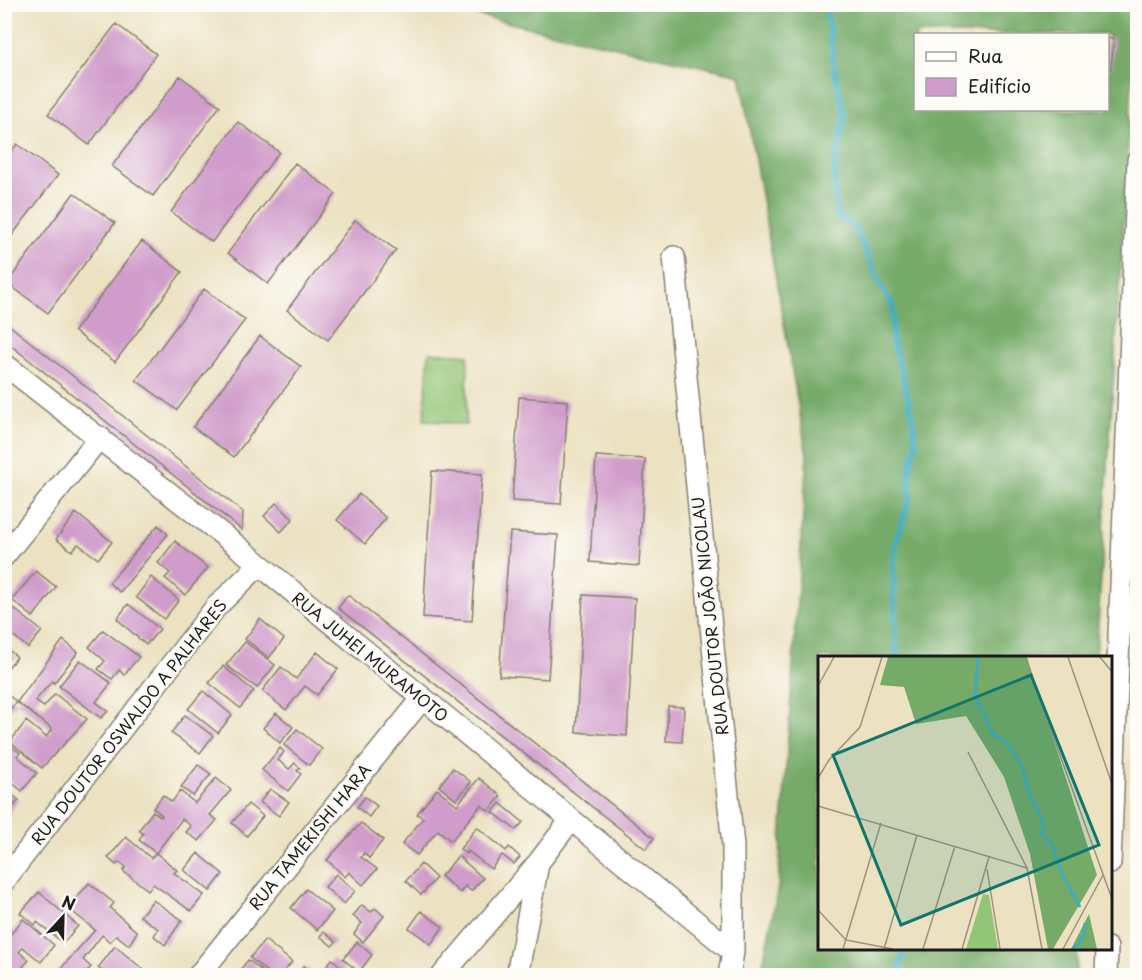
<svg xmlns="http://www.w3.org/2000/svg" width="1142" height="980" font-family="'Playpen Sans',sans-serif">
	<rect width="100%" height="100%" fill="#fdfcf7"/>
	<filter id="ink" filterUnits="userSpaceOnUse"><feTurbulence type="fractalNoise" baseFrequency=".0167" numOctaves="2"/><feDisplacementMap in="SourceGraphic" scale="12" xChannelSelector="R" yChannelSelector="G"/><feConvolveMatrix kernelMatrix="1 2 1 2 8 2 1 2 1" color-interpolation-filters="sRGB"/></filter>
	<filter id="wash" filterUnits="userSpaceOnUse"><feTurbulence type="fractalNoise" baseFrequency=".008" numOctaves="4" result="noise"/><feDisplacementMap in="SourceGraphic" scale="24" xChannelSelector="R" yChannelSelector="G"/><feGaussianBlur stdDeviation="1.35" result="paint"/><feColorMatrix in="noise" values="0 0 0 0 0 0 0 0 0 0 0 0 0 0 0 0 0 1.4 0 .05"/><feComposite in="paint" operator="in"/></filter>
	<g filter="url(#wash)">
		<rect width="100%" height="100%" fill="#ece2c2"/>
		<path fill="#92c576" stroke="#577049" stroke-width="1.5" d="M429 352 468 355 466 425 424 420Z"/>
		<path fill="#75aa67" stroke="#486342" stroke-width="1.5" fill-rule="evenodd" d="M475 4 1137 5 1096 657 820 658V948L1078 949 1076 975H761L778 887 807 455 740 75 475 15ZM916 34H1108V110H916Z"/>
		<g fill="none" stroke-linecap="round" stroke-linejoin="round">
			<path stroke="#40adbe" stroke-width="6" d="M826 4 834 69 845 117 834 170 837 216 856 228 879 282 893 306 892 339 911 408 916 444 909 474 910 498 896 542 893 572 897 658
				M899 976 904 948"/>
		</g>
		<g id="blocks">
			<path fill="#d09ccb" d="M116 24 156 54 89 145 48 114Z
				M1108 38 1114 39 1111 69H1108Z
				M180 76 220 106 153 196 112 166Z
				M238 122 279 152 212 242 171 212Z
				M17 144 58 175 4 246V161Z
				M295 163 336 194 268 284 228 253Z
				M74 193 115 223 48 313 7 283Z
				M355 220 396 250 328 340 287 310Z
				M142 241 182 272 115 362 74 331Z
				M204 289 245 320 177 410 136 380Z
				M4 321 243 512 242 530 4 340Z
				M260 336 301 367 234 457 193 427Z
				M519 397 568 401 561 504 512 501Z
				M596 456 645 459 639 566 590 562Z
				M432 471 482 474 472 621 423 617Z
				M359 494 386 518 365 544 337 520Z
				M276 503 293 519 281 532 264 516Z
				M76 513 112 542 98 559 78 544 72 551 56 539Z
				M158 525 168 534 120 592 109 583Z
				M510 532 558 535 548 679 499 676Z
				M175 541 208 568 185 595 165 578 170 573 158 563Z
				M36 571 56 587 33 617 12 600Z
				M151 577 179 600 164 619 136 597Z
				M348 595 654 838 646 849 338 608Z
				M583 595 635 598 627 736 576 732Z
				M8 604 42 631 28 648 10 633 4 639V607Z
				M128 604 160 629 146 645 117 619Z
				M260 619 284 639 269 658 245 639Z
				M103 630 139 657 124 675 119 670 112 679 98 669 105 661 89 647Z
				M63 640 78 652 54 683 52 681 35 701 44 707 55 694 87 719 42 768 10 742 26 721 46 737 52 729 17 702Z
				M245 642 275 665 257 688 226 665Z
				M4 646 17 657 4 672Z
				M317 652 338 669 317 695 305 686 286 710 262 691 281 667 296 679Z
				M80 660 111 683 96 702 108 711 101 718 59 686Z
				M223 666 254 691 240 708 209 683Z
				M203 691 232 715 218 733 188 709Z
				M4 692 17 702 4 716Z
				M668 706 684 707 682 742 666 741Z
				M276 713 293 727 280 743 263 728Z
				M185 715 213 736 200 753 171 733Z
				M297 729 322 749 309 765 284 745Z
				M10 745 20 753 17 756 37 773 22 791 4 776V753Z
				M280 748 284 752 278 760 289 769 295 763 300 768 297 771 301 774 288 791 262 770Z
				M198 765 211 774 193 796 181 787Z
				M453 768 471 782 456 800 439 786Z
				M216 778 231 790 210 815 217 820 199 841 186 832 191 826 182 819 156 853 139 840 143 834 139 830 153 811 161 817 162 815 153 808 163 795 172 802 180 791 195 803Z
				M479 778 501 796 489 811 481 805 451 841 438 830 417 855 402 844 423 818 417 814 437 789 457 805Z
				M4 789 19 800 4 817Z
				M270 789 289 802 279 816 260 802Z
				M365 797 377 806 369 817 357 807Z
				M500 803 523 822 516 830 493 812Z
				M248 804 263 816 247 836 232 823Z
				M361 823 383 840 369 858 364 853 361 857 377 869 363 885 349 872 345 877 327 860Z
				M477 827 506 851 509 847 520 857 514 864 502 855 491 869 468 851 466 854 460 849Z
				M126 837 151 858 156 853 177 870 174 873 204 895 191 911 153 884 148 890 123 871 126 867 119 862 116 865 108 858Z
				M198 853 223 874 210 891 184 870Z
				M458 856 483 878 471 891 465 886 460 893 441 876Z
				M421 864 436 878 421 895 406 881Z
				M336 874 355 891 344 904 325 887Z
				M89 883 114 903 110 908 137 932 129 945 116 935 110 942 102 935 83 960 91 967 85 973 83 971 78 975H55L95 930 68 908Z
				M306 889 333 911 317 930 291 908Z
				M39 892 78 926 63 943 37 922 35 925 20 913Z
				M153 900 182 920 165 945 154 936 158 929 140 916Z
				M362 905 371 912 375 908 384 916 363 942 354 934 362 923 353 916Z
				M421 911 443 927 431 944 409 928Z
				M23 919 54 945 41 962 23 947 19 952 29 960 16 975H4V942Z
				M324 932 336 942 332 946 320 936Z
				M265 940 292 962 281 975H271L250 958Z
				M357 942 372 955 359 972 343 959Z
				M115 946 144 970 140 975H108L98 968Z
				M332 959 345 970 340 975H319Z
				M248 960 267 975H236Z
				M304 966 316 975H296Z"/>
		</g>
	</g>
	<g filter="url(#ink)">
		<use href="#blocks" fill-opacity="0" stroke="#847f6f" stroke-width="1.5"/>
		<g fill="none" stroke-linecap="round" stroke-linejoin="round">
			<defs>
				<path id="minor" d="M674 257 733 846V952L729 976
					M4 364 237 546 733 952
					M4 556 100 437
					M1110 863 1138 160
					M4 881 216 607 258 566
					M198 976 422 699
					M442 976 538 863 570 821
					M517 976 538 864
					M1106 976 1107 948"/>
			</defs>
			<use href="#minor" stroke="#847f6f" stroke-width="24"/>
			<use href="#minor" stroke="#fff" stroke-width="21"/>
		</g>
	</g>
	<g text-anchor="middle" stroke-width="5" stroke-linejoin="round" paint-order="stroke">
		<g font-size="16" fill="#1c1c1c" stroke="#fdfcf7">
			<text transform="translate(710 616) rotate(-96)" y="6">RUA DOUTOR JOÃO NICOLAU</text>
			<text transform="translate(370 657) rotate(39)" y="6">RUA JUHEI MURAMOTO</text>
			<text transform="translate(129 722) rotate(-52)" y="6">RUA DOUTOR OSWALDO A PALHARES</text>
			<text transform="translate(310 837) rotate(-51)" y="6">RUA TAMEKISHI HARA</text>
		</g>
	</g>
	<g transform="translate(818 656)">
		<rect width="294" height="294" fill="#ece2c2"/>
		<path d="M165 238 171 239 180 293H148Z" fill="#92c576"/>
		<path d="M70 1H209L279 219 235 293H230L212 198 186 121 148 60 98 68 86 31 62 29ZM271 258 279 293H253Z" fill="#75aa67"/>
		<path fill="none" stroke="#40adbe" stroke-width="3" d="M160 1 157 40 175 78 191 89 205 112 210 135 226 168 224 179 234 188 242 214 262 251M256 293 265 281 267 267"/>
		<path fill="none" stroke="#999380" stroke-width="1.5" d="M250 1 294 128M282 1 294 16M209 8 294 243M0 30 16 1M150 96 209 212 224 293M0 122 11 104 42 71 64 1M0 150 209 212M169 213 182 293M0 254 28 284M28 284 75 293M25 293 63 167M66 293 99 179M105 293 137 190M144 293 171 201M245 293 285 219"/>
		<path fill="#0f766e" fill-opacity="0.15" stroke="#0f766e" stroke-width="3" d="M213 19 281 189 83 269 15 99Z"/>
		<rect width="294" height="294" fill="none" stroke="#1c1c1c" stroke-width="3"/>
	</g>
	<rect width="1142" height="980" fill="none" stroke="#fdfcf7" stroke-width="24"/>
	<rect x="914" y="33" width="195" height="78" fill="#fdfcf7" stroke="#a3a29f" stroke-width="1.5"/>
	<rect x="926" y="52" width="30" height="9" fill="#ffffff" stroke="#a3a29f" stroke-width="1.5"/>
	<text x="968" y="63" font-size="18" fill="#1c1c1c">Rua</text>
	<rect x="926" y="78" width="30" height="18" fill="#d09ccb" stroke="#a3a29f" stroke-width="1.5"/>
	<text x="968" y="93" font-size="18" fill="#1c1c1c">Edifício</text>
	<g transform="translate(63 917) rotate(22)" stroke="#fdfcf7" stroke-width="4.5" paint-order="stroke">
	<path d="M0-4.5L10 22L0 15L-10 22Z" fill="#1c1c1c"/>
	<text y="-9" font-size="16" font-weight="bold" text-anchor="middle" fill="#1c1c1c">N</text>
	</g>
</svg>
